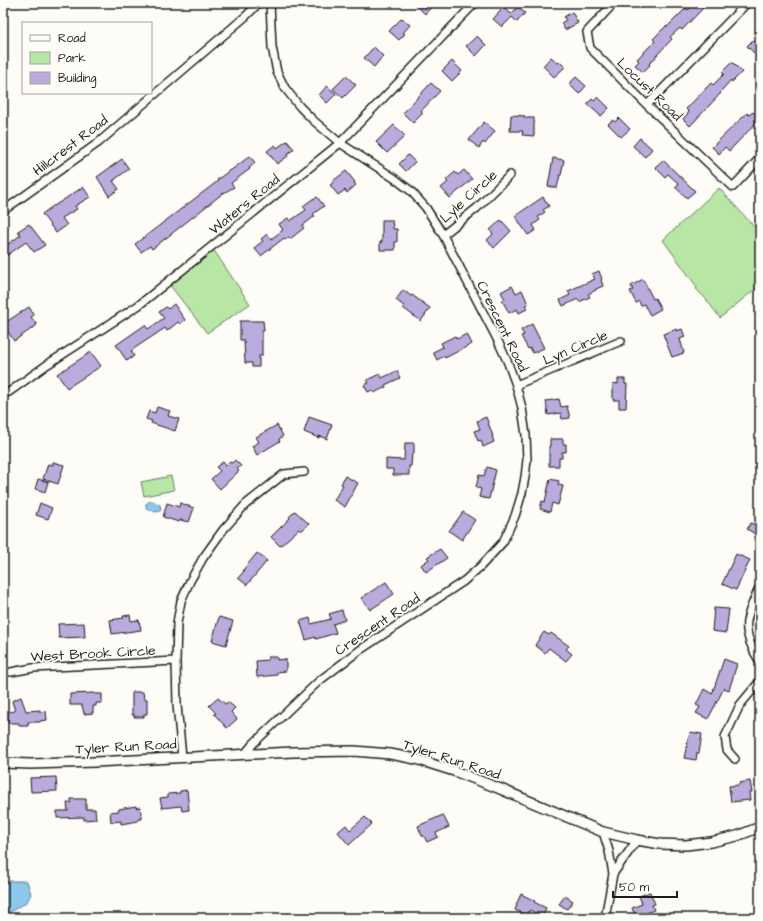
<svg xmlns="http://www.w3.org/2000/svg" width="763" height="921" font-family="'Architects Daughter',sans-serif">
	<rect width="100%" height="100%" fill="#fdfcf7"/>
	<filter id="ink" filterUnits="userSpaceOnUse"><feTurbulence type="fractalNoise" baseFrequency=".025" numOctaves="2"/><feDisplacementMap in="SourceGraphic" scale="8" xChannelSelector="R" yChannelSelector="G"/><feConvolveMatrix kernelMatrix="1 2 1 2 8 2 1 2 1" color-interpolation-filters="sRGB"/></filter>
	<g filter="url(#ink)">
		<path fill="#b7e6a5" stroke="#6a8160" d="M719 188 760 233V285L720 318 706 299 696 289 697 287 663 240Z
			M211 246 250 304 207 333 165 279Z
			M171 476 174 490 144 496 141 482Z"/>
		<path fill="#8bc8eb" stroke="#5f8398" d="M150 501H152L160 505 161 509 160 511 156 512 147 509 146 507V504Z
			M10 881H27L31 894 27 902 3 916V885Z"/>
		<path fill="#bbabdc" stroke="#1c1c1c" d="M414 3H435L425 14Z
			M695 3H708L682 30 680 28 670 37 672 39 655 57H656L649 64 650 65 643 72 635 65 639 61 637 59 655 41 653 39 666 26 667 27 686 8 688 10Z
			M504 7 511 14 518 7 525 13 517 22 512 17 502 27 493 19Z
			M572 12 578 23 565 30 561 23 566 20 564 17Z
			M402 18 410 25 403 33 405 34 399 40 389 31Z
			M477 36 486 45 476 56 466 46Z
			M753 40 760 46V59L747 46Z
			M374 47 383 56 374 67 364 58Z
			M551 57 558 63 560 62 565 67 554 77 543 66Z
			M452 61 462 71 452 81 442 71Z
			M732 62 742 72 732 82 731 80 720 92 721 93 690 126 683 119 689 112 686 109 711 83 713 85 724 74 722 72Z
			M346 76 356 85 343 98 333 89Z
			M576 77 586 86 579 94 569 84Z
			M431 83 440 91 421 111 423 113 413 123 403 113Z
			M327 86 336 94 327 103 319 95Z
			M598 97 609 108 601 116 587 104 592 99 594 101Z
			M753 112 760 119 729 151 725 147 719 154 712 147 747 113 749 115Z
			M511 115 525 116V118H534V136L522 135 523 131H510Z
			M619 118 630 129 621 137 608 124 613 120 615 122Z
			M484 122 495 131 485 144 483 142 479 148 469 140Z
			M394 125 405 136 387 153 376 142Z
			M640 138 652 149 645 157 633 146Z
			M287 141 294 149 287 154 288 156 277 164 267 151 275 145 277 148Z
			M408 155 415 162 406 171 399 164Z
			M250 156 255 163 249 168 250 169 231 183 234 187 222 194 152 249 150 246 141 252 135 244 218 181 217 180 230 170V171Z
			M553 158 564 160 561 175H560L557 188 548 186Z
			M122 159 129 169 114 180H115L113 181 119 189 109 196 97 177Z
			M663 160 695 191 687 198 675 187 679 184 668 174 665 177 655 167Z
			M464 170 472 179 450 198 441 188 448 182 446 180 455 172 458 175Z
			M346 171 355 182 354 183 356 185 347 193 345 190 338 195 330 185 334 182 333 181Z
			M83 187 90 197 75 206 77 209 62 218 67 225 56 233 42 214 53 206H54Z
			M317 197 324 206 313 214 315 216 302 226 304 228 290 239 289 237 285 240 284 238 261 256 254 248 263 241 261 239 267 234 271 239 283 230 279 224 288 218 290 221 306 210 303 206 314 198V199Z
			M543 197 549 206 543 210 545 212 538 217 540 220 533 225 536 230 528 235 515 216Z
			M382 220H392L393 229H397V242H395V250H380V242H382Z
			M501 220 511 231 494 248 487 240 493 234 490 230Z
			M29 224 45 245 34 252 26 242 3 258V236L8 244 21 235 18 231Z
			M599 271 602 279 601 280 603 286 596 289V290L588 294 590 297 579 302 578 299 563 306 560 300 570 295 568 291 595 279 592 274Z
			M643 279 653 299 655 298 661 309 650 315 644 304 641 306 639 301 636 303 630 291 633 290 631 286Z
			M512 286 516 293 522 290 528 304 525 305 527 309 519 313 517 309 509 313 502 300 505 299 501 292Z
			M403 290 411 296 412 295 430 308 421 321 403 308 404 306 396 300Z
			M174 304 185 320 180 324 178 322 167 331 165 328 135 348 131 351 134 356 127 361 116 345 145 325 148 329 164 318 159 312 166 307 168 309Z
			M29 307 34 315 31 317 37 325 14 341 3 324Z
			M240 321H263L264 331H262V356H259V367H252V363H245L244 340H240Z
			M532 324 544 348 533 353 530 348 528 349 521 336 524 335 521 330Z
			M677 329V331L682 329 685 337 680 339 684 353 672 357 663 334Z
			M467 334 472 344 445 358 444 356 437 360 433 352 443 347 441 343 455 336 457 339Z
			M91 352 101 366 67 388 57 374Z
			M397 371 400 378 385 385 386 387 374 393 372 390 368 392 364 385 369 383 367 380 380 374 382 378Z
			M618 379H625V384H627L626 408H619V400H613V383L618 384Z
			M559 399 561 407 567 406 570 418 562 419 561 413 548 415 546 401Z
			M157 407 170 411 168 416 179 419 175 431 151 423 152 421 146 419 149 411 155 413Z
			M309 417 332 425 327 439 319 436V438L304 432Z
			M486 417 493 436H492L494 442 483 447 481 440 478 441 474 431 480 429 477 421Z
			M277 425 283 436 279 439 280 441 257 455 252 446 259 442 256 437Z
			M550 439H563V444H566V452H562V458H559V466H549V446H550Z
			M405 443H414V453H412L411 466H409V475H393V469H386V459L404 460Z
			M235 460 241 466 237 469 239 471 220 489 211 479 220 471 216 467 223 462 226 466 230 462 232 463Z
			M53 462 64 465 58 484 43 479 48 464 53 465Z
			M487 467 496 470 489 499 479 497 481 489 476 487 479 475 484 476Z
			M345 476 358 483 345 507 334 500 343 485 341 484Z
			M38 479 48 482 45 492 35 489Z
			M550 479 559 481 558 485 563 486 558 505 552 503 550 512 540 509 542 501 545 502Z
			M40 503 52 508 48 519 36 515Z
			M167 503 179 507 180 503 194 508 189 522 180 520 179 522 163 517Z
			M295 511 309 524 301 531 299 529 280 546 271 537 290 518 289 517Z
			M463 512 475 520 462 540 449 531Z
			M760 516V537L747 529 751 523 755 525Z
			M440 549 447 558 426 572 421 565 429 559 427 557Z
			M257 553 267 561 247 585 238 578 244 571 243 570Z
			M736 554 750 560 736 590 722 584Z
			M386 582 394 594 370 610 361 598Z
			M714 608 729 609 726 633 712 631Z
			M342 610 345 620 333 624 336 633 316 639 315 637 306 640 300 621 310 618 311 624 331 619 329 614Z
			M130 615 131 621 139 620 141 630 112 634 110 620 124 618 123 616Z
			M219 617 233 621 226 645 212 641Z
			M84 623 85 637 59 638 58 624Z
			M544 632 549 635 551 633 569 646 566 649 572 654 566 661 549 648 545 653 535 645Z
			M268 657H277V660L286 659V671L277 672V675L257 677 256 661 268 660Z
			M724 659 737 664 729 690 724 688 708 719 696 713 700 707 696 705 704 689 712 694Z
			M132 692H143L144 699H147V714H144V717H134V714L132 715Z
			M95 693V694H102V703H96V706H93V713L84 714 82 705H70V694Z
			M21 697 26 711 40 710V712L46 711 47 720 40 721V722H28V726H19V723H8V712L15 711 12 701Z
			M218 698 225 704 228 702 235 708 231 712 237 719 227 728 214 714 216 713 209 706Z
			M690 732 702 734 699 753H697L696 760 684 758Z
			M56 777 57 791 31 792 30 778Z
			M750 781 752 792H749L750 800 731 802 729 786 739 785V783Z
			M187 790 189 810 182 811 181 806 162 808 160 798 168 797V794L180 793V791Z
			M71 799H86V809H95L96 819 84 820V817L57 818V811H68L67 803H71Z
			M136 806V808L140 807 142 819H138V821L121 824V821L111 822 110 812 119 811V809Z
			M443 815 449 827 436 833 438 837 427 842 424 836H422L418 826Z
			M365 817 372 824 349 845 338 832 346 825 350 830Z
			M650 892 655 904 652 905 654 910 636 917 632 908 642 904 639 896Z
			M521 894 535 901 534 902 546 908 542 917 530 910 529 912 528 911 526 915 515 910 517 905H516Z
			M565 896 573 901 567 909 559 904Z"/>
		<g fill="none" stroke-linecap="round" stroke-linejoin="round">
			<defs>
				<path id="minor" d="M614 3 587 32 590 48 647 105 733 187 760 158
					M647 105 747 3
					M3 211 98 143 246 16 259 3
					M443 235 477 208 510 175
					M516 385 621 341
					M3 394 9 392 48 364 139 305 340 143 475 3
					M760 586C755 598 749 609 747 621 745 634 753 652 760 662
					M11 672 33 668 176 661
					M244 755 253 744 319 681 360 650 464 581 481 566 503 542 515 516 522 493 525 477 527 460 526 435 522 408 516 385 508 363 498 341 443 235 426 208 411 191 394 178 340 143 314 121 300 107 285 88 277 72 272 47 270 3
					M182 757 177 705 176 661 177 623 181 601 190 581 203 558 223 530 245 505 284 474 304 472
					M735 759 727 750 725 737 740 705 760 681
					M603 832 609 851 613 874
					M605 918 613 874 637 840"/>
				<path id="tertiary" d="M3 763 31 764 95 762 293 752 354 751 390 754 416 759 454 771 498 788 603 832 637 840 660 844 686 845 711 842 737 836 760 827"/>
			</defs>
			<use href="#minor" stroke="#1c1c1c" stroke-width="10"/>
			<use href="#tertiary" stroke="#1c1c1c" stroke-width="12"/>
			<use href="#minor" stroke="#fdfcf7" stroke-width="7"/>
			<use href="#tertiary" stroke="#fdfcf7" stroke-width="9"/>
		</g>
	</g>
	<g text-anchor="middle" stroke-width="3.5" stroke-linejoin="round" paint-order="stroke">
		<g font-size="14" fill="#1c1c1c" stroke="#fdfcf7">
			<text transform="translate(650 89) rotate(44)" y="5">Locust Road</text>
			<text transform="translate(70 145) rotate(-37)" y="5">Hillcrest Road</text>
			<text transform="translate(468 196) rotate(-42)" y="5">Lyle Circle</text>
			<text transform="translate(244 204) rotate(-39)" y="5">Waters Road</text>
			<text transform="translate(503 326) rotate(64)" y="5">Crescent Road</text>
			<text transform="translate(575 347) rotate(-23)" y="5">Lyn Circle</text>
			<text transform="translate(377 624) rotate(-34)" y="5">Crescent Road</text>
			<text transform="translate(93 653) rotate(-3)" y="5">West Brook Circle</text>
			<text transform="translate(126 746) rotate(-3)" y="5">Tyler Run Road</text>
			<text transform="translate(452 759) rotate(18)" y="5">Tyler Run Road</text>
		</g>
	</g>
	<rect width="763" height="921" fill="none" stroke="#fdfcf7" stroke-width="16"/>
	<rect x="8" y="8" width="747" height="905" fill="none" stroke="#1c1c1c" stroke-width="1.5" filter="url(#ink)"/>
	<rect x="22" y="22" width="130" height="72" fill="#fdfcf7" stroke="#a3a29f"/>
	<rect x="30" y="35" width="20" height="6" fill="#fdfcf7" stroke="#a3a29f"/>
	<text x="58" y="42" font-size="12" fill="#1c1c1c">Road</text>
	<rect x="30" y="52" width="20" height="12" fill="#b7e6a5" stroke="#a3a29f"/>
	<text x="58" y="62" font-size="12" fill="#1c1c1c">Park</text>
	<rect x="30" y="72" width="20" height="12" fill="#bbabdc" stroke="#a3a29f"/>
	<text x="58" y="82" font-size="12" fill="#1c1c1c">Building</text>
	<path d="M613 891v6h64v-6" fill="none" stroke="#1c1c1c" stroke-width="2"/>
	<text x="619" y="891" font-size="12" fill="#1c1c1c" stroke="#fdfcf7" stroke-width="3" paint-order="stroke">50 m</text>
</svg>
